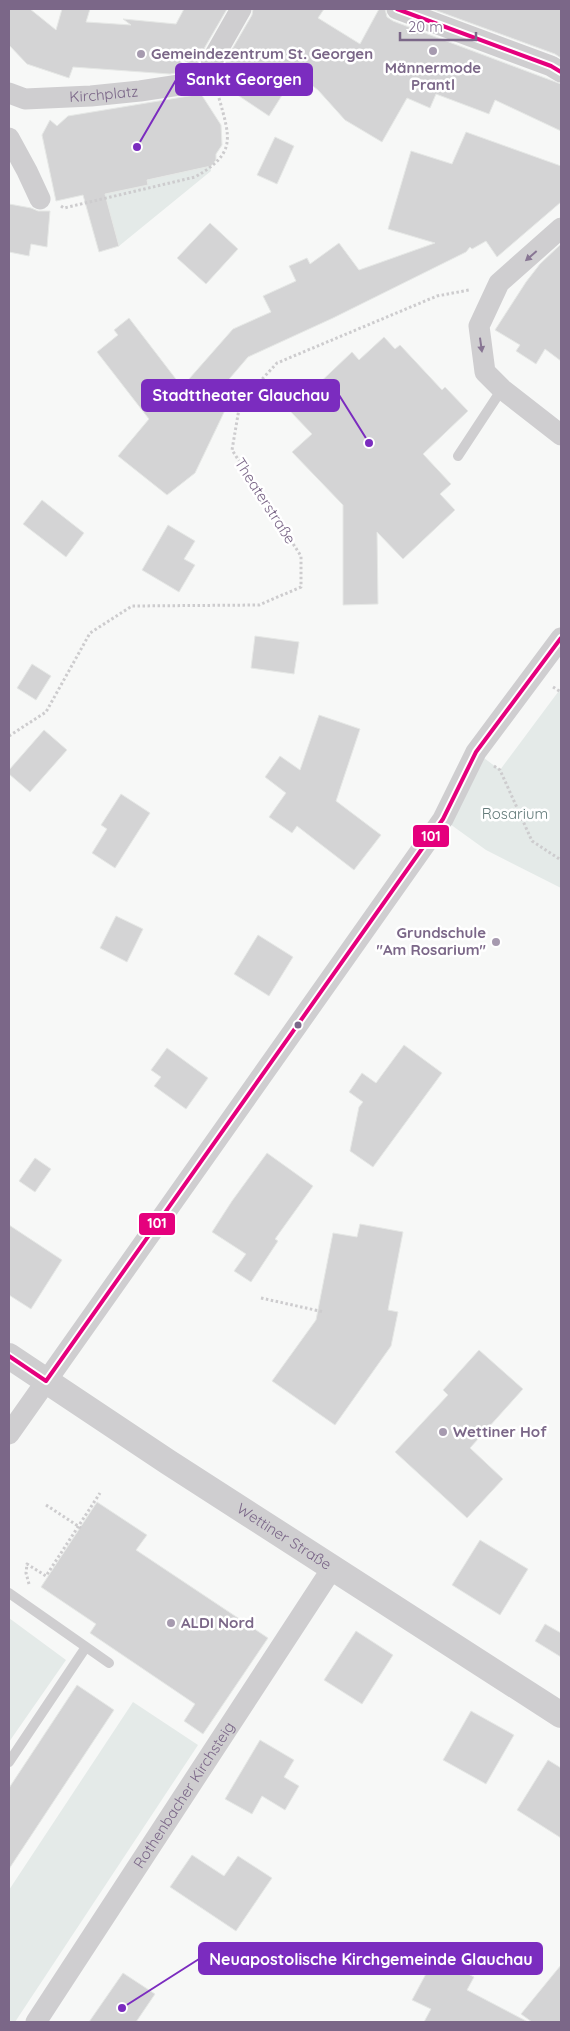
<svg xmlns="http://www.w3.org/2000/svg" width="570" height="2031" font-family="Quicksand,sans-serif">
	<rect width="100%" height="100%" fill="#f7f8f7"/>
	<path fill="#e4eae8" d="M210 166 211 171 119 246 103 190Z
		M561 688V888L486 850 443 819 476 752 500 770Z
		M9 1618 66 1660 9 1742Z
		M133 1702 198 1745 15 2022H9V1890Z"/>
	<path fill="#d4d4d5" stroke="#e6e8e6" d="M9 9H30L56 30 62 9H90L86 22 131 25 123 19 176 24 184 9H227L205 47 196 68 176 55 187 71 170 74 73 67 69 78 27 64 9 45Z
		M253 9H324L318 18 360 44 379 9H385L387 17 393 21 561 84V131L495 100 489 114 436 94 430 108 407 98 382 142 345 120 318 90 296 73 269 116 227 88 244 86 243 79 220 77 227 58 252 15Z
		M432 9H561V58L555 54Z
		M201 94 221 125 222 145 216 154V160L211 166 147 180 148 185 105 194 119 246 99 252 83 195 56 201 42 135 50 120 57 126 68 116Z
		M466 132 561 166V202L497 257 486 241 472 249 470 247 466 252 333 318 248 357 212 399 227 406 195 473 167 495 118 456 149 419 97 352 118 335 114 330 129 318 182 387 233 329 271 312 263 296 296 281 289 266 307 258 310 264 339 243 359 270 435 243 388 229 411 151 452 164Z
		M275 137 294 146 277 184 257 175Z
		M9 204 31 208 38 211H50L47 247 31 244 29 256 9 252Z
		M210 223 238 249 206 284 177 258Z
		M561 244V361L545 349 536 364 516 351 520 345 495 330 526 282 540 264Z
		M384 337 395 349 400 345 442 390 445 387 468 411 423 454 451 484 440 494 455 510 403 559 377 532 378 604 343 605V505L292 452 312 434 290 411 352 352 359 360Z
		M42 500 84 533 66 557 23 524Z
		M168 525 195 541 184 559 195 565 179 592 142 570Z
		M255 636 299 642 294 674 251 668Z
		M32 664 51 676 36 700 17 688Z
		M319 715 360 729 336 801 381 835 354 870 297 826 292 833 269 817 286 793 265 777 280 756 300 770Z
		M44 730 67 750 30 792 9 774V770Z
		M121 794 150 813 115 868 92 853 107 829 101 825Z
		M116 916 143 929 127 962 100 948Z
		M258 935 293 957 269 996 234 974Z
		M404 1045 442 1073 373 1167 350 1151 359 1107 363 1102 349 1092 362 1073 376 1083Z
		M167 1048 208 1078 186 1109 154 1086 161 1077 151 1070Z
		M267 1153 313 1186 275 1239 278 1241 251 1282 234 1271 246 1254 212 1232 232 1201Z
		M35 1158 51 1169 35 1192 19 1181Z
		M360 1224 403 1232 388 1310 398 1312 391 1346 335 1425 272 1381 316 1320 333 1233 357 1237Z
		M9 1225 62 1260 31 1309 9 1295Z
		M479 1350 523 1389 470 1448 503 1479 467 1518 395 1452 448 1395 443 1390Z
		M97 1502 147 1535 136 1550 268 1638 203 1734 184 1721 195 1704 90 1633 96 1624 41 1587Z
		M480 1540 528 1569 500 1615 452 1585Z
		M545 1624 561 1633V1657L535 1641Z
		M356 1631 393 1655 362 1704 324 1680Z
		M77 1685 114 1710 9 1869V1788Z
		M471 1711 514 1735 486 1784 443 1760Z
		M260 1740 294 1760 284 1777 299 1786 285 1810 262 1796 252 1814 225 1799Z
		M548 1760 561 1768V1838L517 1810Z
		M192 1855 224 1876 238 1856 272 1878 236 1931 170 1887Z
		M435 1957 474 1977 467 1990 528 2022H424L431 2009 412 2000Z
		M561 1965V2022H532L521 2014Z
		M123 1973 155 1994 136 2022H89Z"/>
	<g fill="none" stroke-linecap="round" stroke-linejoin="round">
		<path stroke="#cdccce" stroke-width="3" stroke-dasharray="2.5 2.5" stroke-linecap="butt" d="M61 206 64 208 195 177C237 153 230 138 219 98
			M553 687 561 692
			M9 736 46 712 90 633 132 606 259 605 301 587V556L232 450 240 403 277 363 437 296 469 290
			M494 766 500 770 532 841 561 860
			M261 1298 324 1312
			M46 1505 81 1528
			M29 1584 26 1573 27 1564 46 1576 100 1493"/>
		<path stroke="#cfced0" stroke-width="10" d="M458 456 502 389
			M9 1593 109 1663
			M9 1762 86 1647"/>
		<g stroke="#cfced0" stroke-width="21">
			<path d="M397 9 551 66 561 72"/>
			<path id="s1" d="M9 93 25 99 91 96 140 91 199 82 206 78 216 53 241 9"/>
			<path d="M9 138 27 171 40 199"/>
			<path d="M561 228 499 283 479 326 485 372 502 389 561 435"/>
			<path d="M9 1434 443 819 476 752 561 638"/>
			<path id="s2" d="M36 2022 333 1567"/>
		</g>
		<path stroke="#cfced0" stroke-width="26" id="s3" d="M9 1356 168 1462 561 1715"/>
		<defs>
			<path id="bus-1" d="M397 9 551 66 561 72
				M9 1356 46 1381 443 819 476 752 561 638"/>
		</defs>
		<use href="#bus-1" stroke="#fff" stroke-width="8"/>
		<use href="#bus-1" stroke="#e5007d" stroke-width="4"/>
	</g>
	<defs><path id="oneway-solid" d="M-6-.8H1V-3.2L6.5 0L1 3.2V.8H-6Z" transform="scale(1.25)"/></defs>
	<g fill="#887693">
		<use href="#oneway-solid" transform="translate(531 256) rotate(139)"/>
		<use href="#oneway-solid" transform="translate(481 345) rotate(82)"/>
	</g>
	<g fill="#a69aaf" stroke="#fff" stroke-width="2">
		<circle cx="433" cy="51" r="5"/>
		<circle cx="141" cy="54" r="5"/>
		<circle cx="496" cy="942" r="5"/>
		<circle cx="443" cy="1432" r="5"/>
		<circle cx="171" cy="1623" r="5"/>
	</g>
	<circle fill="#7b6788" stroke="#fff" stroke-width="2" cx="298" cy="1025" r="4.5"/>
	<g text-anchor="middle" stroke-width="5" stroke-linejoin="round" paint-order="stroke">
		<g font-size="15" font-weight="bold" fill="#7b6788" stroke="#fff" text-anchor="start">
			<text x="151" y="59">Gemeindezentrum St. Georgen</text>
			<text x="433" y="73" text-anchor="middle">Männermode<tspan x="433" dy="17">Prantl</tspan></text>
			<text x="486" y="938" text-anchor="end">Grundschule<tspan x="486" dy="17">"Am Rosarium"</tspan></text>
			<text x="453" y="1437">Wettiner Hof</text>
			<text x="181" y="1628">ALDI Nord</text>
		</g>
		<g font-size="15" fill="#7b6788" stroke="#fff">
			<text dy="5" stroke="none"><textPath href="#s1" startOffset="96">Kirchplatz</textPath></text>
			<text transform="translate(265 501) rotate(57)" y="5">Theaterstraße</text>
			<text dy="5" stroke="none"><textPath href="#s3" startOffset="329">Wettiner Straße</textPath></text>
			<text dy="5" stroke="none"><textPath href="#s2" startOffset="271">Rothenbacher Kirchsteig</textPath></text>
		</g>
		<g font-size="15" fill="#627a79" stroke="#fff">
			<text x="515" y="819">Rosarium</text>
		</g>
	</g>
	<path fill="none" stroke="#7b2cbf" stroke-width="2" d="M137 147L176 80M369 443L339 395M122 2008L199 1959"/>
	<g fill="#7b2cbf" stroke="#fff" stroke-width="2">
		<circle cx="137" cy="147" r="5"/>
		<circle cx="369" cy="443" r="5"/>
		<circle cx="122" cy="2008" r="5"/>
	</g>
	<g fill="#7b2cbf" stroke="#7b2cbf" stroke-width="2">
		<rect x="176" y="64" width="136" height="31" rx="5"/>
		<rect x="142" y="380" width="197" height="31" rx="5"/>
		<rect x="199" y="1943" width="343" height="31" rx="5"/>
	</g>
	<g font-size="16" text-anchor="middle" font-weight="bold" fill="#fff">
		<text x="244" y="85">Sankt Georgen</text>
		<text x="241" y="401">Stadttheater Glauchau</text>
		<text x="371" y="1965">Neuapostolische Kirchgemeinde Glauchau</text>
	</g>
	<g stroke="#fff" stroke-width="2">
		<rect x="412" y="824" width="38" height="24" rx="5" fill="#e5007d"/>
		<rect x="138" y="1212" width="38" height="24" rx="5" fill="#e5007d"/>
	</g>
	<g font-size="14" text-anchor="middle" font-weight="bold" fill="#fff">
		<text x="431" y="841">101</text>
		<text x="157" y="1228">101</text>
	</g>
	<rect width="570" height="2031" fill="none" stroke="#7b6788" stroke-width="20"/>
	<path d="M400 32v8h76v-8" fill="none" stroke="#7b6788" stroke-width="2.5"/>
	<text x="408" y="32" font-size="15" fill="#7b6788" stroke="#ffffff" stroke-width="4" paint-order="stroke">20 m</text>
</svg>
